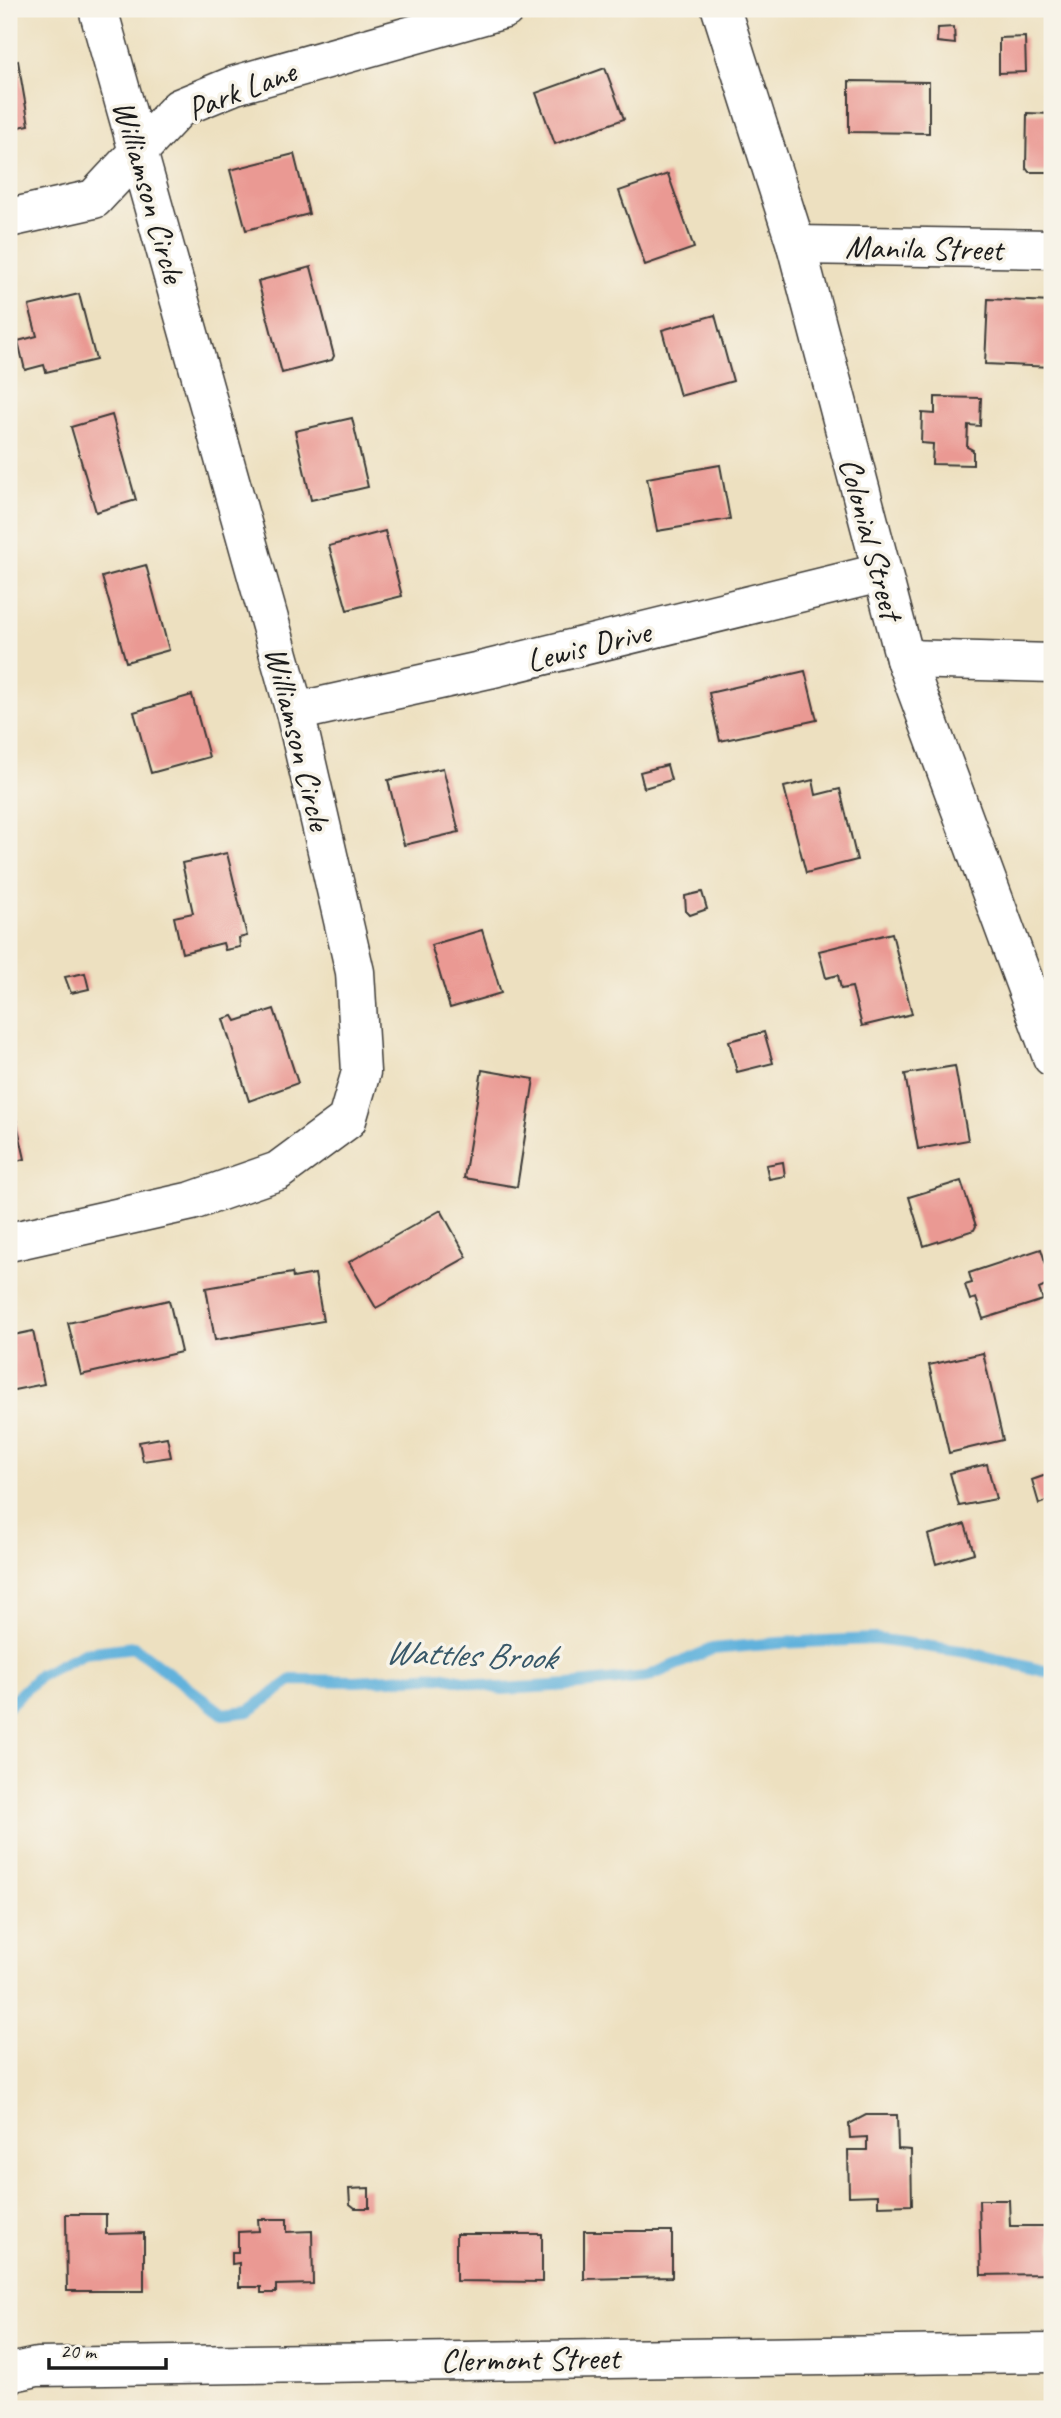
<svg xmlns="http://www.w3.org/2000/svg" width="1061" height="2418" font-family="Caveat,sans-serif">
	<rect width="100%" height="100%" fill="#f7f3e8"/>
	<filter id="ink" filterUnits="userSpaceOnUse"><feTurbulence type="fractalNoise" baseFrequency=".0143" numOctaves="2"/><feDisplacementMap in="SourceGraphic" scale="14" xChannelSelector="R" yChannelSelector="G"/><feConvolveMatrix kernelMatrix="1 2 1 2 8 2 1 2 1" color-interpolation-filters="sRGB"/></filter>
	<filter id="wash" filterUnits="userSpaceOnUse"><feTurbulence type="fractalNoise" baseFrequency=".00686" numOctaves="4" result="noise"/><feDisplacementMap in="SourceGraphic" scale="28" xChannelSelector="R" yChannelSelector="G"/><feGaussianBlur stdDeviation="1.57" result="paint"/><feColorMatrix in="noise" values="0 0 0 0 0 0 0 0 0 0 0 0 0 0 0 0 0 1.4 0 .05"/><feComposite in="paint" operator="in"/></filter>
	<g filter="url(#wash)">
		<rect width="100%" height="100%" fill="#ede0c0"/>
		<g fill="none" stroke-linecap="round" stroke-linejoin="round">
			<path stroke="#62b2dc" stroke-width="12" d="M9 1705 40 1675 84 1653 134 1647 223 1714 249 1711 292 1680 356 1681 441 1676 502 1689 569 1685 647 1677 712 1649 779 1643 875 1639 967 1652 1052 1673"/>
		</g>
		<g id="blocks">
			<path fill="#ea9993" d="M954 27 955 44 937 42 938 28Z
				M1025 37 1026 72 999 73V38Z
				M18 61 29 125 9 129V63Z
				M605 68 624 119 555 144 536 93Z
				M849 81 929 82V133L849 132Z
				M1027 113 1052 114V172H1029L1026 168Z
				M294 154 309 214 246 230 230 170Z
				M668 174 694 248 645 265 619 191Z
				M311 267 334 356 332 360 282 373 258 281Z
				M79 294 96 360 46 372 44 365 25 370 18 341 37 336 29 306Z
				M988 299 1052 302V367L985 364Z
				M715 315 733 381 680 396 662 330Z
				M935 397 981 398 980 426 968 425 967 447 973 450V465L932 464 933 444 921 443 922 413 935 414Z
				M112 415 136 500 96 512 71 427Z
				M352 418 368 487 311 500 295 431Z
				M720 465 730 519 657 531 647 478Z
				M385 531 402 596 347 610 329 546Z
				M146 565 169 650 126 662 102 577Z
				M805 671 817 720 720 741 709 693Z
				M192 695 209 757 151 773 134 712Z
				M667 765 671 780 644 788 640 772Z
				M443 768 459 832 404 845 388 780Z
				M813 780 816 795 840 789 857 860 806 873 784 787Z
				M227 853 247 936 239 938 240 947 225 950 223 943 182 953 174 917 193 913 182 863Z
				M702 892 707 909 690 915 686 911 685 896Z
				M482 930 501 993 450 1008 431 945Z
				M892 933 912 1014 862 1026 852 987 841 989 838 975 826 978 819 951Z
				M85 973 89 989 71 993 65 977Z
				M274 1009 298 1083 249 1101 223 1019 233 1016 236 1021Z
				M764 1032 773 1063 737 1072 729 1041Z
				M955 1066 968 1140 918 1149 905 1074Z
				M482 1070 534 1079 517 1187 464 1178Z
				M13 1106 25 1159 9 1163V1107Z
				M783 1162 785 1176 769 1179 766 1165Z
				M961 1181 976 1226 974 1230 924 1246 909 1197Z
				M441 1210 467 1257 376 1308 349 1262Z
				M1041 1249 1052 1283 1039 1289 1043 1300 983 1319 976 1298 970 1300 965 1285 972 1283 969 1273Z
				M292 1273 293 1278 315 1274 323 1321 215 1340 206 1288Z
				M169 1300 181 1352 81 1375 68 1323Z
				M33 1331 44 1384 9 1391V1336Z
				M983 1353 1003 1440 949 1453 929 1365Z
				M167 1437 171 1457 143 1461 139 1442Z
				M987 1464 996 1499 959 1506 950 1473Z
				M1052 1473V1508L1049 1500 1039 1504 1032 1480Z
				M965 1524 974 1553 936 1564 928 1535Z
				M866 2115H897L898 2149 911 2150 912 2205 878 2206V2195L849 2196 848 2150H867V2137L850 2138 849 2124Z
				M369 2188V2208H355L350 2204 349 2189Z
				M979 2200H1009L1010 2226H1052V2274L981 2275Z
				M66 2214H106V2234L144 2233V2291H67Z
				M258 2219H287V2232L312 2231 313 2284 276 2285V2293H261V2287H239V2263L232 2264V2252H238V2232L259 2231Z
				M584 2231H672V2277L584 2279Z
				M456 2234H542V2282L456 2281Z"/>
		</g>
	</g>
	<g filter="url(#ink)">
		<use href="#blocks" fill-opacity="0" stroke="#3b3935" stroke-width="2"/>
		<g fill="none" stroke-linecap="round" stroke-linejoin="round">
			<defs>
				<path id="minor" d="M9 218 94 199 179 108 235 85 505 9
					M796 245 1052 249
					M905 659 1052 663
					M295 712 489 669 880 573
					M9 1242 192 1201 278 1171 347 1120 361 1072 355 972 295 712 98 9
					M9 2373 37 2367 1052 2353"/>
				<path id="tertiary" d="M721 9 796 245 905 659 1052 1057"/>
			</defs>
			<use href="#minor" stroke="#3b3935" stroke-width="41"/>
			<use href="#tertiary" stroke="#3b3935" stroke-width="41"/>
			<use href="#minor" stroke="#fff" stroke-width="38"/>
			<use href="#tertiary" stroke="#fff" stroke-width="38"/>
		</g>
	</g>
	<g text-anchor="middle" stroke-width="7" stroke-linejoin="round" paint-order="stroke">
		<g font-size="33" fill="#1c1c1c" stroke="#f7f3e8">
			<text transform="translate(241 89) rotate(-21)" y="12">Park Lane</text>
			<text transform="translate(150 191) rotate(74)" y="12">Williamson Circle</text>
			<text transform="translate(924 247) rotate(1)" y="12">Manila Street</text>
			<text transform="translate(872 538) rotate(75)" y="12">Colonial Street</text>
			<text transform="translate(588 645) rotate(-14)" y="12">Lewis Drive</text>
			<text transform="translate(299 738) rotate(76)" y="12">Williamson Circle</text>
			<text transform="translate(530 2358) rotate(-1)" y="12">Clermont Street</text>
		</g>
		<g font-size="35" font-style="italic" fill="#385869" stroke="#f7f3e8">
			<text transform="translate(470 1654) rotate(2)" y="12">Wattles Brook</text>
		</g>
	</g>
	<rect width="1061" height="2418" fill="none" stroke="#f7f3e8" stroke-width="35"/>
	<path d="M49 2358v10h117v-10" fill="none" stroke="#1c1c1c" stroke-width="3.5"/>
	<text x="60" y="2358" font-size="21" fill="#1c1c1c" stroke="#f7f3e8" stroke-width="5" paint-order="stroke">20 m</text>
</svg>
